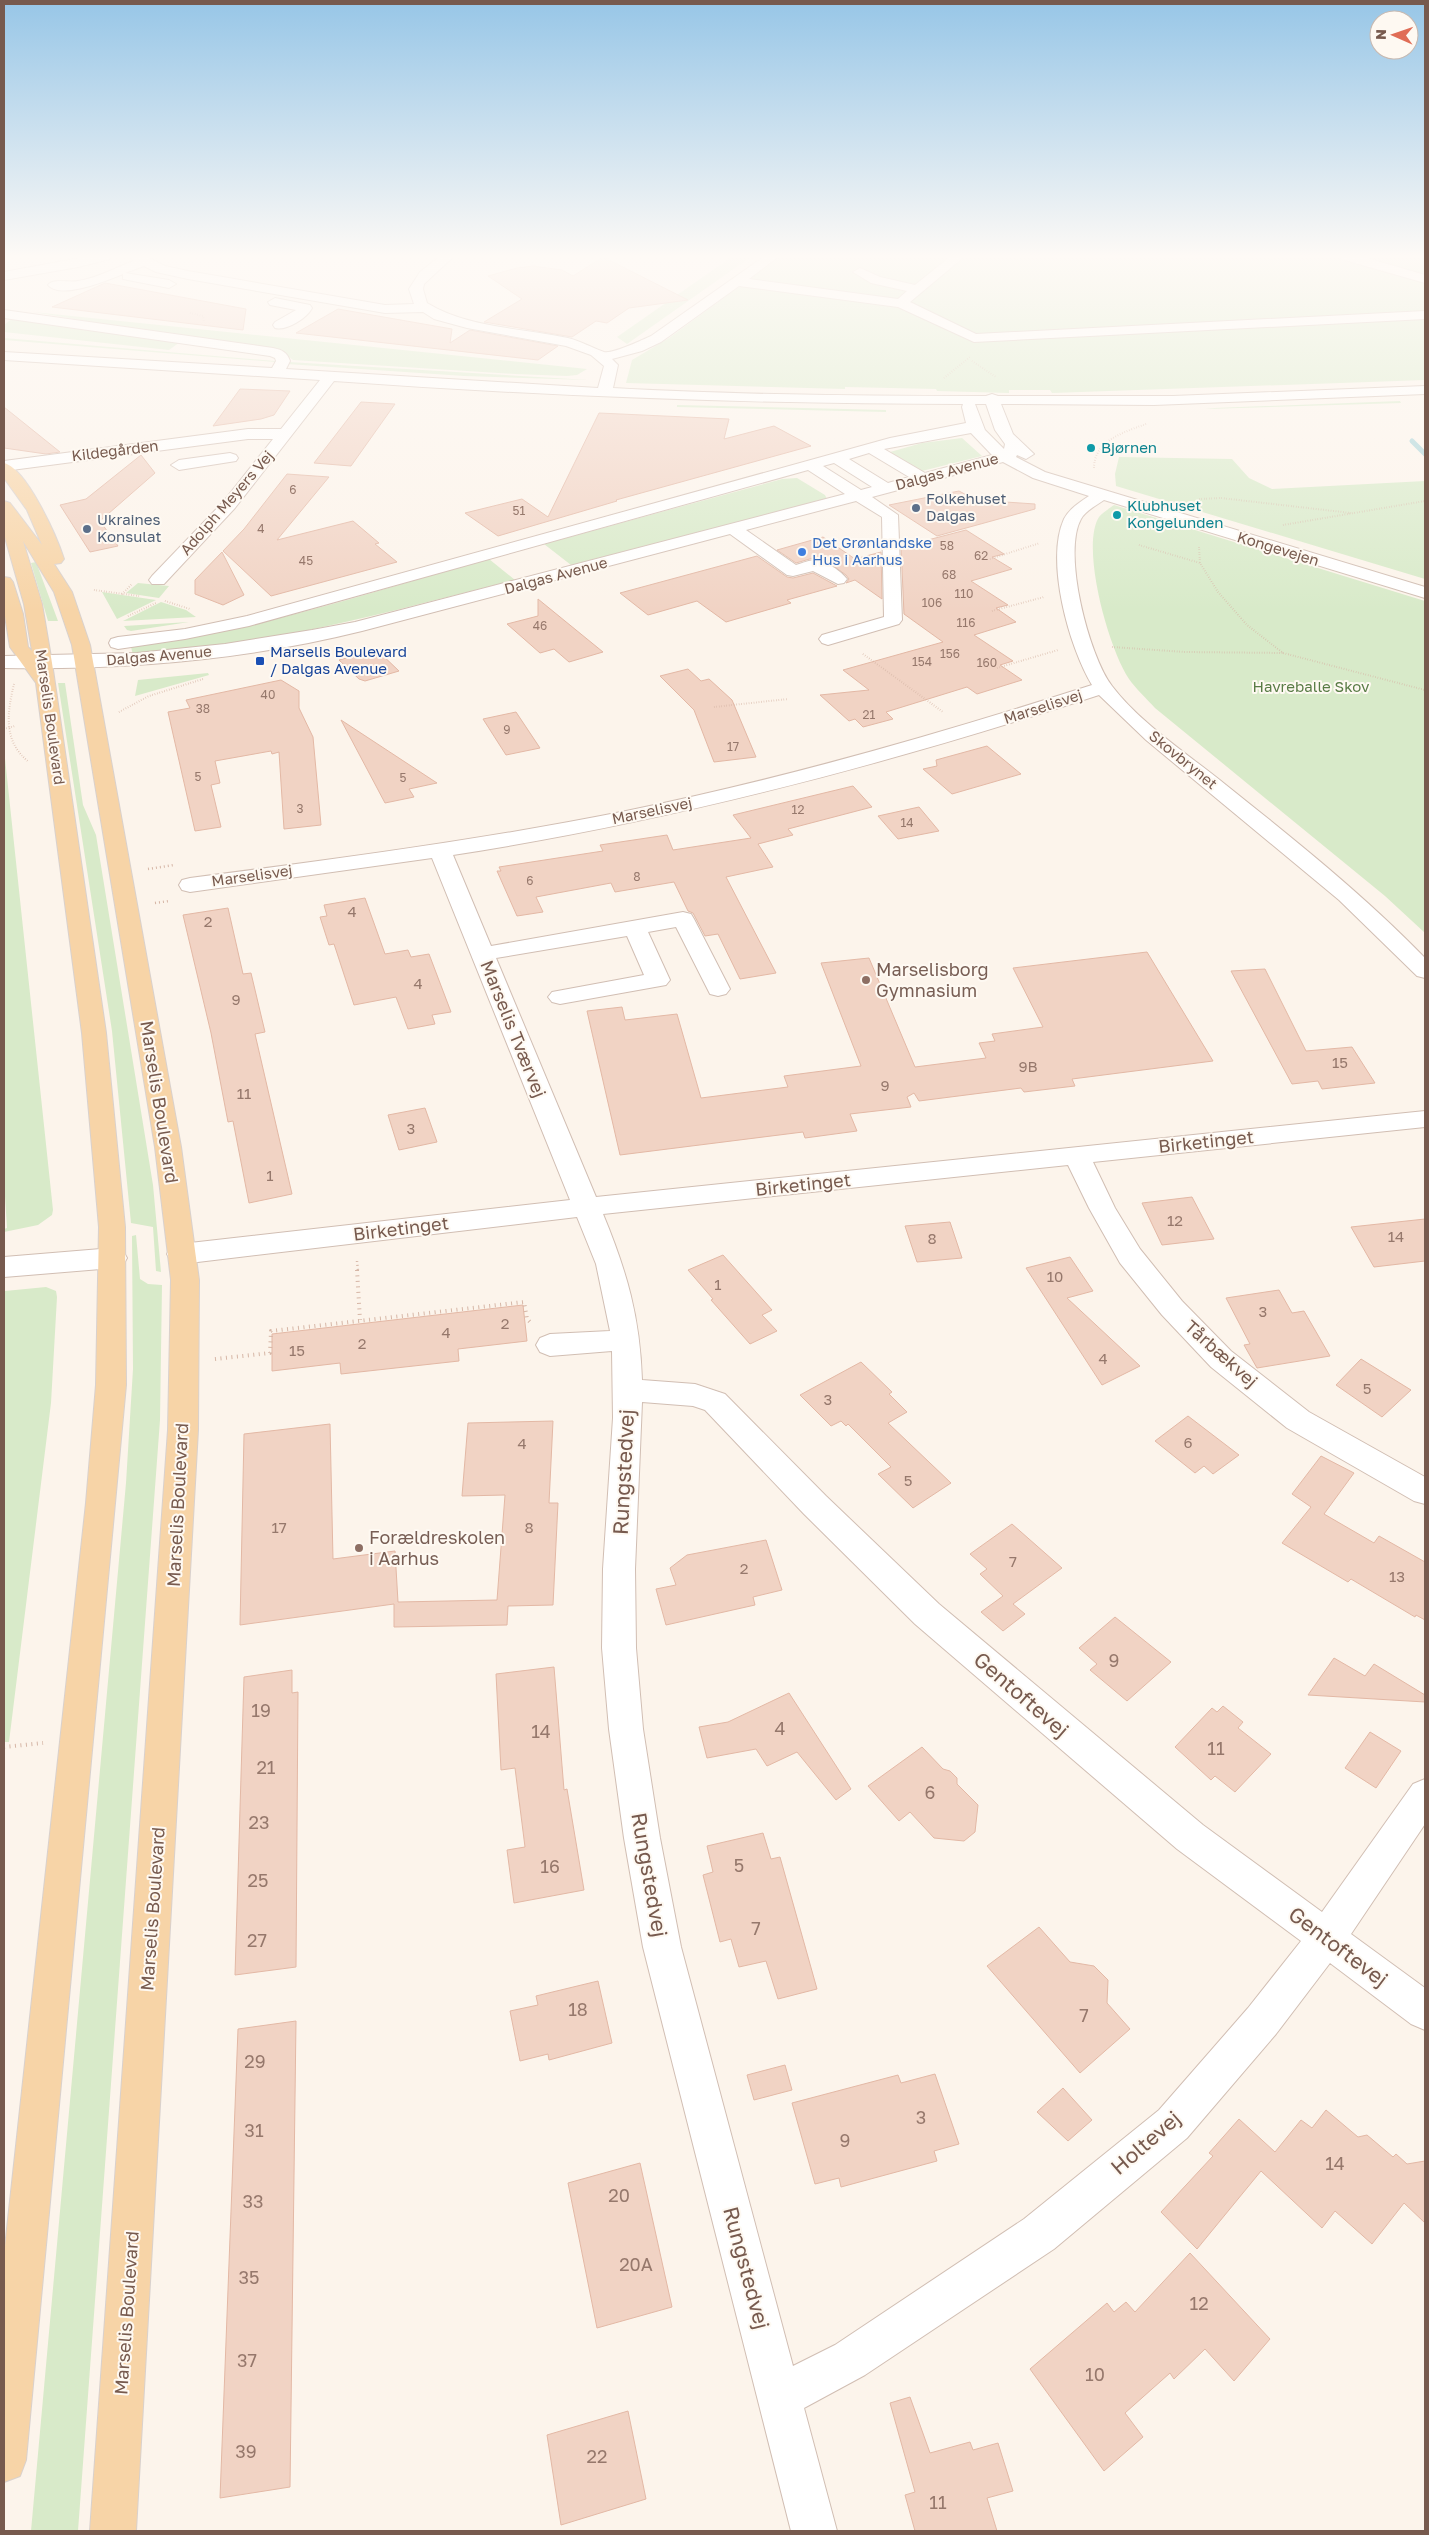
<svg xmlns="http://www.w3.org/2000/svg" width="1429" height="2535" font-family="'Golos Text',sans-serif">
	<rect width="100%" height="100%" fill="#fcf4eb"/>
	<path fill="#d8eac9" d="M733 256H752L627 344 617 337Z
		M781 256H1425V380L1052 393 1050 390H1009V393L937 391 936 389 845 387V389L626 383 632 360 669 338Z
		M33 312 587 369 577 375 567 376 515 374 293 360 279 349 146 331Z
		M13 318 180 342 169 350 4 332V325Z
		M4 338 275 361V362L4 340Z
		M289 362 589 380 464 376 287 364Z
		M1400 401 1401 403 1205 409 1215 408Z
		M677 405 886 410V412L677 407Z
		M962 438 982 456 922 471 890 452 922 443Z
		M1119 457 1232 459 1249 478 1272 489 1425 481V579L1116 486 1115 474Z
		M797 478 825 495 827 499 571 565 544 544 782 479Z
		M1114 505 1425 601V933L1385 896 1155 708C1146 698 1136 689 1129 679 1109 650 1080 547 1099 517 1102 513 1110 508 1114 505Z
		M489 559 515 580C438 599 362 620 284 635 234 644 184 649 133 655L131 647C253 632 371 592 489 559Z
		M36 562 58 621H48L31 563Z
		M138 583 169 586 159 598 126 593Z
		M102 592 156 600 117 619Z
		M161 602 186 610 196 617 123 621Z
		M189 622 131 631 127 630 124 626Z
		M208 673 209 675 135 696 138 680Z
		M58 683H65L83 805 96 835 153 1185 161 1272 156 1271 153 1227 131 1223 112 1031Z
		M4 749 53 1210 52 1215 38 1225 4 1232V1229L7 1228 4 1181Z
		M136 1235 140 1279 148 1284 162 1285 160 1420 78 2531H31L126 1483 133 1369 132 1236Z
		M46 1287 56 1291 57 1297 51 1403 9 1742H4L5 1291Z"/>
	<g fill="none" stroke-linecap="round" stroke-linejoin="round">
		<path stroke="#a6d2d7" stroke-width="5" d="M1412 441 1425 454"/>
	</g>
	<path fill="#f1d3c4" stroke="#e3b8a5" d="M603 257 688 300 629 308 607 323 596 321 572 337 484 322 522 299 488 276 517 268 533 266 562 270 573 276Z
		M105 283 246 309 243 330 52 307Z
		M338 309 452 329 450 343 470 330 558 346 538 360 296 333Z
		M240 389 290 391 274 415 261 419 213 426Z
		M361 402 395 404 351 466 314 463Z
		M4 407 60 452 46 454 4 448Z
		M599 413 729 419 724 439 774 426 811 446 616 500 617 501 498 536 465 513 522 499 548 517Z
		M141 455 155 473 100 521 118 546 90 552 60 505 86 499Z
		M287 474 329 477 277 540 353 521 379 543 375 544 397 562 271 596 223 551 244 529Z
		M959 491 976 500 1035 504V509L937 536 889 505Z
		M966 530 1004 554 992 557 1012 569 971 581 1008 605 996 608 1016 622 974 635 1013 661 1000 665 1022 680 977 694 967 687 886 712 893 719 863 727 855 719 849 721 820 695 869 690 843 670 943 642 904 614 901 547Z
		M823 537 855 559 881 552 882 599 855 580 846 583 849 579 846 575 825 560 813 558 796 563 777 550Z
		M222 552 244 595 223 605 195 594V580Z
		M757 556 787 577 793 578 813 573 837 586 787 600 791 603 726 622 697 601 648 615 620 593Z
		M538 599 603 652 569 662 554 649 540 653 507 624 538 616Z
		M377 650 399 671 365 681 359 679 339 660Z
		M688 669 701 681 709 679 732 700 756 757 714 762 694 710 660 676Z
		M281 680 299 691V708L313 737 321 825 284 829 279 752 272 754 271 751 215 761 220 783 211 785 221 827 195 831 168 712 190 708 186 700Z
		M516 712 540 748 506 755 483 719Z
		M341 720 437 783 409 789 414 797 385 803Z
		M987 746 1021 774 952 794 923 769 937 766 936 760Z
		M853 786 872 807 788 829 793 835 758 844 773 867 726 877 776 973 740 979 718 934 705 936 693 913 688 911 674 882 615 892 611 883 536 897 543 912 517 916 497 871H501L499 867 603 851 600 845 667 835 673 850 751 838 733 815Z
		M919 807 939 831 898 839 878 816Z
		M365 898 385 954 408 950 411 957 429 954 451 1012 432 1015 435 1024 408 1029 396 997 354 1005 334 944 329 945 320 917 327 916 324 905Z
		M228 908 243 974 251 973 265 1032 255 1034 292 1194 249 1203 233 1121 228 1122 211 1033 183 915Z
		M1147 952 1213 1061 1072 1079 1075 1086 1024 1092 1021 1088 919 1101 914 1093 907 1097 911 1107 850 1114 857 1131 805 1138 803 1132 620 1155 587 1011 622 1007 625 1020 677 1014 701 1098 788 1087 784 1076 861 1066 821 963 869 958 915 1067 986 1058 979 1043 995 1041 992 1034 1043 1027 1013 968Z
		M1265 969 1306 1051 1352 1047 1375 1083 1322 1089 1318 1081 1292 1084 1231 971Z
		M425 1108 437 1142 399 1150 388 1115Z
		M1192 1197 1214 1239 1162 1245 1142 1203Z
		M1425 1219V1261L1374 1267 1351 1227Z
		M950 1222 962 1258 917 1262 905 1226Z
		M723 1255 772 1310 762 1315 777 1331 750 1344 711 1300 713 1299 688 1270Z
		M1070 1257 1093 1291 1067 1298 1140 1366 1102 1385 1026 1268Z
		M1279 1290 1292 1313 1304 1311 1330 1356 1257 1368 1244 1345 1250 1344 1226 1298Z
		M523 1305 527 1341 458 1349 459 1361 341 1374 340 1363 272 1371V1334Z
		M1361 1359 1411 1390 1382 1417 1336 1385Z
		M861 1362 892 1392 889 1394 907 1412 888 1423 951 1483 913 1508 878 1474 891 1467 848 1424 846 1426 841 1421 831 1426 800 1395Z
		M1188 1416 1239 1455 1213 1474 1204 1466 1195 1473 1155 1441Z
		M553 1421 549 1503H558L553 1605 508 1606 507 1625 394 1627V1604L240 1625 244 1434 330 1424 333 1559 395 1551 398 1602 497 1600 505 1495 462 1496 468 1423Z
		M1321 1456 1354 1473 1324 1514 1374 1543 1379 1536 1425 1562V1620L1416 1615 1415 1617 1351 1579 1348 1582 1282 1543 1311 1507 1292 1494Z
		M1012 1524 1062 1568 1013 1604 1025 1614 1003 1631 981 1612 1003 1596 980 1574 987 1569 970 1554Z
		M766 1540 782 1590 753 1597 755 1605 666 1625 656 1589 676 1585 670 1568 687 1555Z
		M1115 1617 1171 1662 1127 1701 1090 1670 1097 1664 1079 1648Z
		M1334 1658 1365 1676 1374 1664 1425 1695V1702L1308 1695Z
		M554 1667 564 1790 567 1789 584 1890 514 1903 507 1850 525 1847 515 1768 501 1770 496 1674Z
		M292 1670V1693L298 1692 296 1967 235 1975 244 1677Z
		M789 1693 851 1789 836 1800 797 1752 767 1766 756 1749 707 1758 699 1727 728 1722Z
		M1223 1706 1243 1722 1238 1728 1271 1754 1235 1792 1215 1776 1211 1780 1175 1747 1212 1708 1217 1712Z
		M1370 1732 1401 1751 1376 1788 1345 1768Z
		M922 1747 943 1769 950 1771 957 1778V1784L978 1805 975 1832 964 1841 934 1838 910 1812 899 1821 868 1786Z
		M763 1833 771 1859 780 1857 817 1989 778 1999 766 1961 739 1967 731 1939 720 1942 703 1875 713 1872 707 1846Z
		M1039 1927 1070 1962 1094 1966 1108 1980 1107 2003 1130 2029 1080 2073 987 1966Z
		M598 1981 612 2043 549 2060 548 2054 520 2061 510 2011 538 2005 536 1996Z
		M296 2021 290 2487 220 2498 238 2029Z
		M785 2065 792 2090 754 2100 747 2075Z
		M935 2074 959 2144 934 2151 937 2161 841 2187 839 2178 815 2184 792 2103 898 2075 901 2083Z
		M1063 2088 1092 2120 1068 2141 1037 2112Z
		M1326 2110 1358 2137 1367 2135 1393 2157 1396 2154 1407 2164 1425 2161V2223L1404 2203 1372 2244 1335 2211 1322 2228 1261 2171 1197 2249 1161 2212 1213 2156 1209 2153 1239 2119 1275 2152 1301 2120 1312 2128Z
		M640 2163 672 2307 597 2328 568 2183Z
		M1190 2253 1270 2339 1234 2381 1205 2349 1174 2379 1170 2373 1125 2413 1143 2437 1104 2471 1030 2369 1107 2303 1114 2312 1126 2302 1135 2312Z
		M910 2397 930 2453 970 2442 973 2450 998 2443 1013 2491 987 2498 997 2531H915L905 2495 915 2492 890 2403Z
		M628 2411 646 2499 561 2525 547 2435Z"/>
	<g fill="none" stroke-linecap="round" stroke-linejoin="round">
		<defs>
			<path id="minor" d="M90 256H111L110 259 78 267 4 280V272Z
				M129 256H145L165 266 188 271 385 305 414 304 409 289 420 272 440 256H454L424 284 423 289 427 303C468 328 521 328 568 338 581 341 592 348 604 352 613 354 642 340 651 336L765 256H779L749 279 898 299 907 291 871 283 853 272 860 268 880 277 915 285 951 256H965L910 302 976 334 1425 311V319L974 342 898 307 739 286 661 342 642 351 612 359 618 365 613 388C737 395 862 396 986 396L992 394 998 396H1173L1425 386V394L1154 405 1001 404 1013 434 1034 454 1026 459 1017 455 1016 457 1045 472 1425 587V598L1104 500C1097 505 1085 511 1081 519 1062 553 1089 656 1112 686 1140 723 1189 755 1226 785 1295 840 1364 895 1425 958V978L1417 976 1339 900 1146 740 1099 695C888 764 673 821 453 855L491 946 683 912 691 914 694 919 730 989 726 994 718 996 710 994 676 927 648 932 670 980 666 985 560 1004 552 1002 548 997 552 992 644 975 627 936 496 958 596 1197 1425 1111V1127L1093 1162 1115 1208 1140 1249 1182 1301 1231 1351 1309 1412 1425 1477V1504L1414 1501 1287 1428 1211 1367 1162 1315 1120 1263 1089 1208 1068 1165 603 1214C627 1272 640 1317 642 1380L695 1384 725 1394 826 1496 939 1604 1203 1825 1322 1912 1413 1784 1425 1779V1824L1351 1934 1425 1988V2030L1411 2024 1330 1963 1276 2034 1187 2138 1054 2249 865 2375 804 2408 837 2531H791L643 1947 624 1838 609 1729 602 1648 603 1569 613 1418 612 1351 550 1356 540 1352 536 1345 540 1338 550 1334 610 1331 596 1264 577 1217 181 1264 171 1261 167 1254 171 1247 181 1244 570 1200 432 858 190 892 182 890 179 885 182 880 190 878C336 859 482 840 626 811 784 779 939 734 1092 685 1069 647 1045 561 1064 519 1069 509 1080 502 1089 496L1033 478 1003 462 872 497 898 515 902 620 899 624 828 645 822 643 819 639 822 635 884 617 882 517 856 501 746 530 796 565C802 563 810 560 816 560 825 560 842 572 847 579L844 583 838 584 813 571 793 576 787 575 730 534 362 631C246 660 123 670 4 668V656L137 653 225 644 312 630 355 622 845 494 808 470 249 626 185 639 118 649 111 647 109 643 111 639 118 637 185 629 247 616 890 438 966 423 962 407 963 404C752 404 544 396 334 381L235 508 164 584H152L149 580 152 576 223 502 273 439H248L4 471V461L248 429H281L320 380 4 360V352L272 368 276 361 275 358 270 356 4 318V310L273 348C282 350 287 352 290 361L286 369 598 388 604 366 591 355 566 346 467 328 434 319 423 312 385 313 188 279 156 272 144 266 125 273 169 280 176 284 169 288 128 280 123 279V274C108 280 61 300 48 285 54 278 69 283 78 281 98 278 116 267 134 261ZM975 404H986L995 430 1005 444 1004 449 985 430ZM971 433 992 455 925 473 884 449ZM869 453 909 477 888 483 849 459ZM834 463 872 487 861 490 823 466ZM642 1402 693 1406 705 1410 804 1514 915 1624 1177 1849 1301 1941 1248 2008 1159 2110 1024 2219 835 2345 793 2366 681 1947 660 1838 643 1729 636 1648 635 1569Z
				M1340 256H1360L1425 275V283L1341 259Z
				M275 298 310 305 312 308C307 318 287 331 275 328L273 325 275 322 296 310 270 305 268 302Z
				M230 453 236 455 238 458 236 461 179 470 171 465 179 460Z
				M113 1248 123 1251 127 1258 123 1265 113 1268 4 1277V1257Z"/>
			<path id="major" d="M4 463C27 469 57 537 64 559L61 563 54 564 72 592 90 645 181 1147 199 1280 198 1430 136 2531H90L168 1430 171 1280 155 1147 72 645 54 592 23 541 42 604 52 663 106 1033 125 1227 126 1385 26 2460 20 2476 4 2482V2256L86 1503 96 1385 99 1227 82 1033 36 683 10 647 4 610V577L10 578 13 582 23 614 28 647 32 651 24 604 4 534V501L10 503 42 545 27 510 4 478Z"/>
		</defs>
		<use href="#minor" stroke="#d1beb3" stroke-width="2"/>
		<use href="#major" stroke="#d9d1cd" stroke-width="2"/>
		<path stroke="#d6b6a6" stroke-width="2" stroke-dasharray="0.5 2" stroke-linecap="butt" d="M190 313 203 316 204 321
			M972 361 996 377
			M944 378 970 357
			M1094 468C1094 441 1124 432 1146 424
			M1199 499 1221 498 1351 513
			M1283 525 1425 501
			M1139 545 1200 563
			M1199 547 1200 563 1218 592 1247 625 1283 653 1425 690
			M990 559 1040 543
			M94 590 139 596
			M122 594 132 584
			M165 601 190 609
			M992 611 1044 597
			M128 616 156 603
			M1112 647 1185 652 1283 653
			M863 654 943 712
			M997 668 1058 650
			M14 684C7 713 3 742 29 762
			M714 707 788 699
			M119 712 149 696 203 679
			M4 729 15 726"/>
		<path stroke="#d6b6a6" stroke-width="2.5" stroke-dasharray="1 3" stroke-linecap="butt" d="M148 869 174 865
			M155 903 169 901
			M357 1261 358 1271"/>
		<path stroke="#d6b6a6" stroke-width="4" stroke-dasharray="1 4.5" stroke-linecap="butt" d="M357 1270 360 1320
			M215 1359 270 1353 271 1331 524 1302 527 1319 531 1323
			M4 1747 43 1743"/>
		<use href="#minor" fill="#fff" fill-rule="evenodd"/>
		<use href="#major" fill="#f7d4a7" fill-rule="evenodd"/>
	</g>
	<linearGradient id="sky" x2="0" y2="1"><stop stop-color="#97c6e7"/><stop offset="0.42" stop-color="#fefaf6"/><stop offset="1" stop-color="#fefaf6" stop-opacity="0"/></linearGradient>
	<rect width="1429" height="611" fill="url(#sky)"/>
	<g fill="#0f9aa8" stroke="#fef9f2" stroke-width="2">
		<circle cx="1091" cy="448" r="5"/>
		<circle cx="1117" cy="515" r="5"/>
	</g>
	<g fill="#5c6f8a" stroke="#fef9f2" stroke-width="2">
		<circle cx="916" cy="508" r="5"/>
		<circle cx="87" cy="529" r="5"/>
	</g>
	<circle fill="#3f7fe0" stroke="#fef9f2" stroke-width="2" cx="802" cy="552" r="5"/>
	<rect fill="#1a4fb4" stroke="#fef9f2" stroke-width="2" x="255" y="656" width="10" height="10" rx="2.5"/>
	<g fill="#8d6e63" stroke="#fef9f2" stroke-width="2">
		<circle cx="866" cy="980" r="5"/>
		<circle cx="359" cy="1548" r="5"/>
	</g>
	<g text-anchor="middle" stroke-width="4" stroke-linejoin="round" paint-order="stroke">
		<g font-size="12" fill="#96786c">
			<text x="293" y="494">6</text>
			<text x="519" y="515">51</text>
			<text x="261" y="533">4</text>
			<text x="947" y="550">58</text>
			<text x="981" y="560">62</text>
			<text x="306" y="565">45</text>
			<text x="949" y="579">68</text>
			<text x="964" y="598">110</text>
			<text x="932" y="607">106</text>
			<text x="966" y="627">116</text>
			<text x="540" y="630">46</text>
			<text x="950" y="658">156</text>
			<text x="922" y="666">154</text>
			<text x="987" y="667">160</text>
			<text x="268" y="699">40</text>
			<text x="203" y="713">38</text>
			<text x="869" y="719">21</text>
			<text x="507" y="734">9</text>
			<text x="733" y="751">17</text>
			<text x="198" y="781">5</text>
			<text x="403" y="782">5</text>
			<text x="300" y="813">3</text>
			<text x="798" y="814">12</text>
			<text x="907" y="827">14</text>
			<text x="637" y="881">8</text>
			<text x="530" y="885">6</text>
		</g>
		<g font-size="15" fill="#0d838f" stroke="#fef9f2" text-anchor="start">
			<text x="1101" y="453">Bjørnen</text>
			<text x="1127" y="511">Klubhuset<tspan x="1127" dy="17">Kongelunden</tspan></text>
		</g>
		<g font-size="15" fill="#775a4e" stroke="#fef9f2">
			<text transform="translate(115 451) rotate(-7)" y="5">Kildegården</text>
			<text transform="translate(947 472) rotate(-15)" y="5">Dalgas Avenue</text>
			<text transform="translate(227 503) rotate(-49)" y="5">Adolph Meyers Vej</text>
			<text transform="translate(1278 549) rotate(17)" y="5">Kongevejen</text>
			<text transform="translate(556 576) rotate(-15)" y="5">Dalgas Avenue</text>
			<text transform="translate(159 656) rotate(-5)" y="5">Dalgas Avenue</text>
			<text transform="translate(1043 707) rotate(-18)" y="5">Marselisvej</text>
			<text transform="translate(50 717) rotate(82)" y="5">Marselis Boulevard</text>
			<text transform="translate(1183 760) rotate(39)" y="5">Skovbrynet</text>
			<text transform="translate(652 811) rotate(-12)" y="5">Marselisvej</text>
			<text transform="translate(252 876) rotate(-8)" y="5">Marselisvej</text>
		</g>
		<g font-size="15" fill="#4e5e75" stroke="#fef9f2" text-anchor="start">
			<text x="926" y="504">Folkehuset<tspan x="926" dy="17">Dalgas</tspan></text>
			<text x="97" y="525">Ukraines<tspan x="97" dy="17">Konsulat</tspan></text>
		</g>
		<g font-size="15" fill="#366cbe" stroke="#fef9f2" text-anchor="start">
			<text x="812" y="548">Det Grønlandske<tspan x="812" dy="17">Hus i Aarhus</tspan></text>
		</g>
		<g font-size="15" fill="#164399" stroke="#fef9f2" text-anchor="start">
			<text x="270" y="657">Marselis Boulevard<tspan x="270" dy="17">/ Dalgas Avenue</tspan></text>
		</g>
		<g font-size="15" fill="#597c46" stroke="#fef9f2">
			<text x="1311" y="692">Havreballe Skov</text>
		</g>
		<g font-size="15" fill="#96786c">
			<text x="352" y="917">4</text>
			<text x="208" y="927">2</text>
			<text x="418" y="989">4</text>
			<text x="236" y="1005">9</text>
			<text x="1340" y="1068">15</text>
			<text x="1028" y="1072">9B</text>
			<text x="885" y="1091">9</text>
			<text x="244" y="1099">11</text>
			<text x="411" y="1134">3</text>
			<text x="270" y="1181">1</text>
			<text x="1175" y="1226">12</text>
			<text x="1396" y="1242">14</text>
			<text x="932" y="1244">8</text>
			<text x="1055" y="1282">10</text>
			<text x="718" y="1290">1</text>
			<text x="1263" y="1317">3</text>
			<text x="505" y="1329">2</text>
			<text x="446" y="1338">4</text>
			<text x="362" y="1349">2</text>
			<text x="297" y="1356">15</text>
			<text x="1103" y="1364">4</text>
			<text x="1367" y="1394">5</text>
			<text x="828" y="1405">3</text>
			<text x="1188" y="1448">6</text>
			<text x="522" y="1449">4</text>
			<text x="908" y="1486">5</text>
			<text x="279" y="1533">17</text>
			<text x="529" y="1533">8</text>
			<text x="1013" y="1567">7</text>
			<text x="744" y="1574">2</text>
			<text x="1397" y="1582">13</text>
		</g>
		<g font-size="18" fill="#785e54" stroke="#fef9f2" text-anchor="start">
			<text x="876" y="976">Marselisborg<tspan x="876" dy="21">Gymnasium</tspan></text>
			<text x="369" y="1544">Forældreskolen<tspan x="369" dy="21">i Aarhus</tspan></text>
		</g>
		<g font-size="18" fill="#775a4e" stroke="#fef9f2">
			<text transform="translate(513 1029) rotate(68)" y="6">Marselis Tværvej</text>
			<text transform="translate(159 1102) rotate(81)" y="6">Marselis Boulevard</text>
			<text transform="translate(1206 1142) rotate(-6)" y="6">Birketinget</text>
			<text transform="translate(803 1185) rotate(-6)" y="6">Birketinget</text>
			<text transform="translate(401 1229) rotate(-7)" y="6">Birketinget</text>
			<text transform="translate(1221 1354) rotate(42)" y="6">Tårbækvej</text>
			<text transform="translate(178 1505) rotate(-87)" y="6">Marselis Boulevard</text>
			<text transform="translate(153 1909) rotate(-86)" y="6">Marselis Boulevard</text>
			<text transform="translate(127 2313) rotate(-86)" y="6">Marselis Boulevard</text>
		</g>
		<g font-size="18" fill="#96786c">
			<text x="1114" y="1667">9</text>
			<text x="261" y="1717">19</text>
			<text x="780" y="1735">4</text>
			<text x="541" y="1738">14</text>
			<text x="1216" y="1755">11</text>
			<text x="266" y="1774">21</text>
			<text x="930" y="1799">6</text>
			<text x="259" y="1829">23</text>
			<text x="739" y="1872">5</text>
			<text x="550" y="1873">16</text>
			<text x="258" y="1887">25</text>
			<text x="756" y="1935">7</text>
			<text x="257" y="1947">27</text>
			<text x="578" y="2016">18</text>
			<text x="1084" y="2022">7</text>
			<text x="255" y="2068">29</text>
			<text x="921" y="2124">3</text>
			<text x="254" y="2137">31</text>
			<text x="845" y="2147">9</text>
			<text x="1335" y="2170">14</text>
			<text x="619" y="2202">20</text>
			<text x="253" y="2208">33</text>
			<text x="636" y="2271">20A</text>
			<text x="249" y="2284">35</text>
			<text x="1199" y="2310">12</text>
			<text x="247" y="2367">37</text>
			<text x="1095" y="2381">10</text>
			<text x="246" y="2458">39</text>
			<text x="597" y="2463">22</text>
			<text x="938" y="2509">11</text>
		</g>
		<g font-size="21" fill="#775a4e" stroke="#fef9f2">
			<text transform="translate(624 1472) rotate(-87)" y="7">Rungstedvej</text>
			<text transform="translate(1021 1695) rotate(41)" y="7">Gentoftevej</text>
			<text transform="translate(649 1875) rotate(80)" y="7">Rungstedvej</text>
			<text transform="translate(1338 1947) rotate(37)" y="7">Gentoftevej</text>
			<text transform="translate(1146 2143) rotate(-41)" y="7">Holtevej</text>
			<text transform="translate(746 2268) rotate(75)" y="7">Rungstedvej</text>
		</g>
	</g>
	<rect width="1429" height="2535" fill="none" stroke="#775a4e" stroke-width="10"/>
	<g transform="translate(1394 35) rotate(272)"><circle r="24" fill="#fef9f2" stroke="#c8b9b0"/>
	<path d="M0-4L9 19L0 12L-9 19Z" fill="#e06d56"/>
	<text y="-8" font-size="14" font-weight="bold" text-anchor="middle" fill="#775a4e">N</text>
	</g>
</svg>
